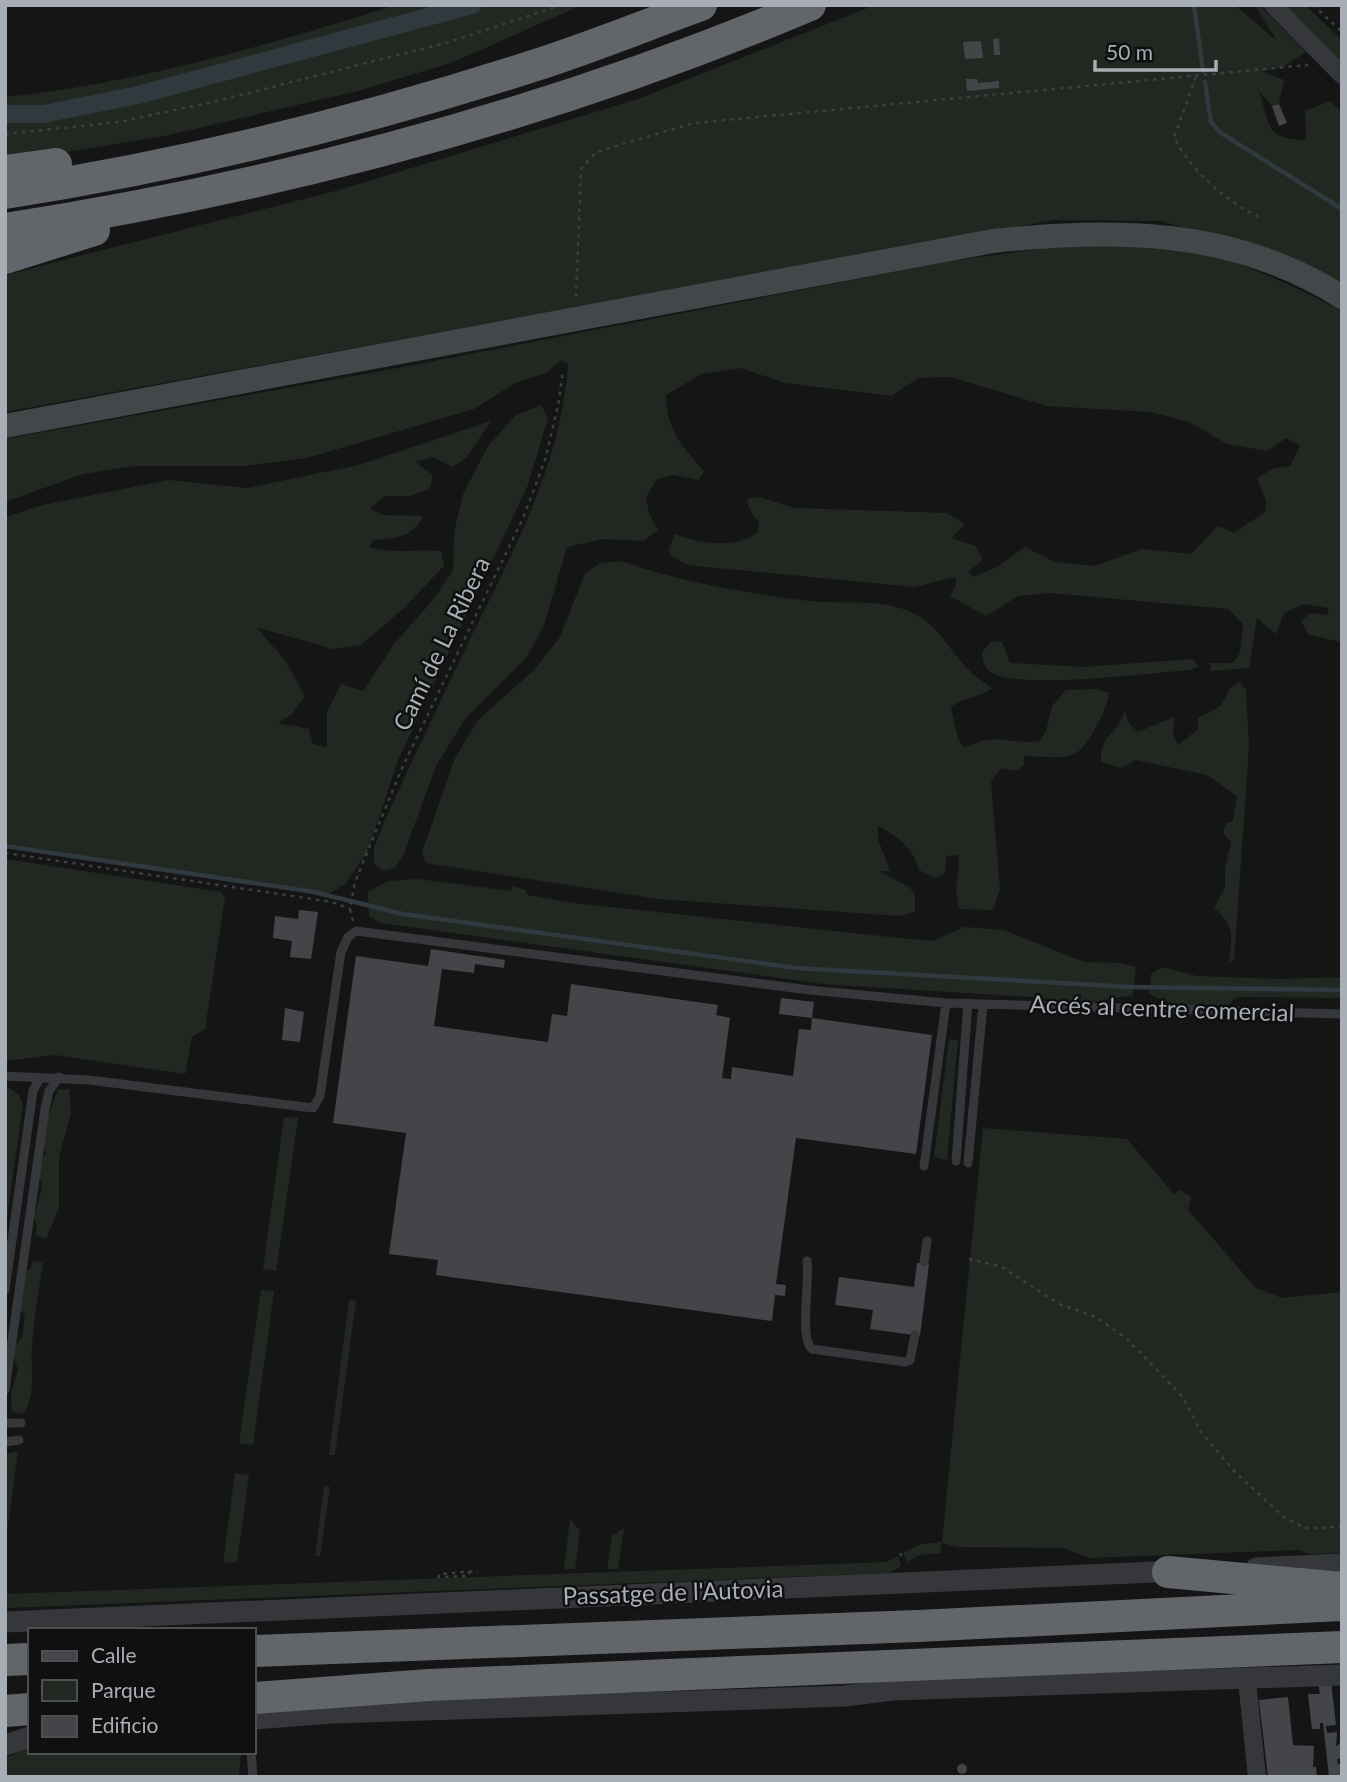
<svg xmlns="http://www.w3.org/2000/svg" width="1347" height="1782" font-family="Lato,sans-serif">
	<rect width="100%" height="100%" fill="#151516"/>
	<path fill="#212821" d="M396 5H582L451 63 358 91 164 136 66 152 5 157V97C140 83 267 45 396 5Z
		M875 5H1235L1277 41 1255 5H1259L1306 52 1281 68 1262 71 1284 80 1279 104 1272 106 1259 91C1270 126 1265 139 1306 140L1305 111 1330 101 1342 112V286L1290 258 1161 221 1054 220 5 412V275L339 190 641 98Z
		M1279 5H1305L1342 40V67Z
		M1069 245C1099 245 1130 243 1160 245 1217 249 1292 285 1342 311V642L1309 635 1301 621 1310 613 1327 615 1329 608 1304 604 1284 613 1276 634 1257 618 1249 668 1211 671 1210 663H1233L1240 653 1243 624 1228 609 1050 593 1018 596 986 616 950 596 957 583 955 577 914 587 687 565 673 557 668 550 675 534C700 544 735 549 757 533L759 523 749 509 747 499 759 497 795 508 947 513 965 524 952 538 975 546 983 560 968 572 973 577 999 566 1025 547 1055 562 1095 566 1141 549 1191 554 1218 526 1234 533 1265 512 1266 501 1257 478 1272 469 1290 466 1300 446 1286 438 1267 451 1227 444 1189 422 1150 412 1047 406 950 377 918 378 892 396 785 383 740 368 701 374 666 395C665 427 683 448 704 471L699 480 673 475 657 479 646 497 649 513 658 530 644 541 604 539 567 547 544 625 527 657 465 719 436 766 403 856 394 868 382 871 374 863V848L384 822C412 761 441 700 470 639 513 552 562 462 568 364L561 360 546 373 515 383 474 409 307 458 244 466H134L83 474 5 502V439L403 367 951 261Z
		M541 405 548 418 528 485 398 760 368 851 346 883 329 894 5 846V517L43 505 169 480 247 488 359 465 491 421 467 457 453 467 432 457 416 462 433 475 430 489 409 496H384L370 509 384 515 423 516C413 538 395 538 373 540L370 547C395 555 416 548 441 551L444 566 404 608 361 645 333 649 256 627 285 660 305 696 292 714 278 723 309 729 313 744 327 747V712L341 684 363 691 394 644 433 600 453 570 454 533 463 494 488 446 516 415Z
		M621 561C681 582 746 593 809 601 844 605 882 597 915 614 939 626 949 650 967 668 974 676 984 682 992 688 979 699 964 696 951 707L958 739 965 748C998 730 1008 746 1040 741L1046 731 1052 706 1066 690 1097 689 1109 693C1109 705 1087 750 1074 754 1061 760 1039 756 1024 756V765L1017 771 1001 768 991 781 1000 889 993 910 960 909C952 891 960 874 959 855L946 856 945 873 935 878 919 870C914 848 898 837 878 826V839L890 871H879L909 887 915 894V912L899 916 658 899 426 863 422 852 455 758 478 720 533 671 560 637 585 573 601 563Z
		M992 641 1002 642 1010 663 1083 667 1192 659 1199 666 1190 670C1150 673 1026 689 994 674 984 670 983 661 982 652Z
		M1239 682 1246 690 1249 747 1234 960 1229 963C1232 937 1235 925 1214 908L1225 887V868L1231 842 1223 833 1226 823 1233 821 1237 796 1207 775 1135 760 1122 768 1101 762V751L1106 739 1118 726 1125 711 1129 724 1138 732 1174 717 1173 735 1178 745 1198 729V718L1221 706 1230 688Z
		M5 859 221 892 225 898 205 1029 192 1037 185 1074 55 1055 5 1061Z
		M418 879 511 891 513 886 525 890 528 895 574 903 899 938 933 941 964 927 1004 930 1084 962 1121 963 1136 967 1133 995 1075 1005 1046 998 823 984 381 923 369 916 368 892 388 881Z
		M1162 967 1197 976 1282 979 1342 977V998L1237 997C1233 1000 1228 1006 1224 1007 1202 1012 1166 1006 1149 993L1151 974Z
		M949 1039 958 1040 947 1160 934 1157Z
		M5 1086 19 1094 23 1105 5 1230Z
		M69 1089 71 1113 59 1157V1208L46 1239 36 1236 37 1225 34 1218 42 1187 37 1164 46 1153 41 1136 58 1090Z
		M284 1117 298 1118 276 1271 263 1269Z
		M983 1128 1127 1139 1174 1194 1179 1190 1191 1197 1188 1210 1256 1288 1282 1298 1342 1292V1553L1309 1554 1300 1550 1089 1558 1063 1548 958 1547 942 1543 940 1553 919 1555 907 1562 903 1553 921 1544 942 1542Z
		M32 1261 43 1263C39 1290 34 1317 32 1344 30 1366 37 1396 23 1414L12 1412 11 1393 18 1370 11 1349 22 1338 25 1315 17 1307 21 1275 31 1268Z
		M261 1290 274 1291 253 1445 239 1443Z
		M349 1300 356 1301 335 1455H329Z
		M18 1451 5 1546V1460L6 1454Z
		M235 1473 249 1475 237 1562 223 1563Z
		M324 1486 330 1487 320 1557 315 1556Z
		M570 1519 580 1531 575 1569H564Z
		M624 1528 618 1569H607L612 1536Z
		M898 1556 901 1566 890 1573 5 1608V1594L887 1562Z
		M30 1748V1752H241L239 1777H5V1758Z"/>
	<g fill="none" stroke-linecap="round" stroke-linejoin="round">
		<path stroke="#2f393e" stroke-width="4.5" d="M1194 5 1203 71
			M1205 82 1211 122 1221 133 1342 209
			M5 846 314 892 403 914 796 968 1131 987 1342 990"/>
		<path stroke="#2f393e" stroke-width="18" d="M5 114H43L138 95 472 5"/>
	</g>
	<path fill="#444549" d="M999 38 1000 55H994L993 39Z
		M981 41 983 58 965 59 963 42Z
		M966 79H977L978 83 999 81V88L967 91Z
		M1279 104 1287 123 1279 126 1272 106Z
		M299 910 318 912 311 959 290 957 292 941 273 938 275 916 298 919Z
		M431 949 505 960 504 968 475 964 474 973 442 969 434 1026 548 1042 552 1014 567 1016 571 984 718 1005 716 1015 730 1018 722 1078 731 1079 732 1067 793 1076 799 1029 811 1030 812 1018 932 1035 916 1154 796 1138 776 1284 786 1285 785 1296 775 1295 772 1321 436 1275 438 1260 389 1254 406 1133 333 1123 356 956 428 966Z
		M781 998 814 1002 812 1018 779 1014Z
		M285 1008 304 1012 300 1042 282 1040Z
		M917 1263 929 1264 920 1336 870 1329 873 1310 835 1305 839 1277 914 1287Z
		M1318 1681H1331L1336 1725 1326 1726 1327 1733 1337 1732 1336 1746 1342 1742V1758L1337 1759 1338 1764H1342V1776L1329 1777 1323 1723H1320V1729H1312L1308 1694H1320Z
		M1288 1697 1293 1745 1314 1746 1313 1767H1316L1317 1777H1268L1259 1700Z
		M957 1769a5 5 0 1 1 10 0a5 5 0 1 1-10 0Z"/>
	<g fill="none" stroke-linecap="round" stroke-linejoin="round">
		<path stroke="#3c3e42" stroke-width="2.5" stroke-dasharray="3.5 5" stroke-linecap="butt" d="M1313 5 1342 32
			M1196 77 1174 137C1189 169 1227 202 1259 217
			M5 134 119 122 217 101 449 42 562 5
			M576 297 581 169 596 152 694 123 1308 65
			M5 853 332 902 350 909
			M353 921 350 909 355 882 402 768 524 516 545 460 558 406 563 370
			M969 1259 1002 1267 1059 1304 1096 1317 1126 1338 1183 1397 1201 1432 1235 1472 1285 1518 1305 1528 1342 1527
			M900 1553 904 1560
			M469 1571V1576L439 1577V1574L478 1571"/>
		<path stroke="#36373b" stroke-width="9" d="M5 1076 89 1080 313 1108 320 1096 341 952 348 937 356 931 809 990 946 1003 1342 1014
			M956 1161 968 1003
			M968 1163 983 1004
			M924 1166 946 1003
			M807 1261C810 1283 799 1338 812 1349L905 1362 910 1360 915 1335
			M924 1262 927 1241
			M5 1290 33 1091 40 1078
			M5 1390 45 1109 49 1091 59 1077
			M5 1423H21
			M5 1442 19 1440
			M251 1752 253 1777"/>
		<path stroke="#36373b" stroke-width="18" d="M1273 5 1342 75
			M1247 1681 1257 1777"/>
		<path stroke="#36373b" stroke-width="21" d="M1256 1568 1342 1564
			M5 1622 1179 1571
			M254 1719 333 1713 845 1696 892 1690 1342 1675
			M5 1745 30 1737"/>
		<path stroke="#44474a" stroke-width="24" d="M5 426 993 241C1115 228 1233 228 1342 297"/>
		<path stroke="#62666b" stroke-width="32" d="M5 171 56 164
			M5 193C185 165 363 121 536 65 592 47 646 25 701 5
			M5 229C283 186 551 114 810 5
			M5 258 94 230
			M1168 1572 1342 1588
			M254 1651 918 1626 1342 1605
			M5 1660 30 1659
			M254 1698 429 1685 1342 1647
			M5 1711 30 1709"/>
	</g>
	<g text-anchor="middle" stroke-width="5" stroke-linejoin="round" paint-order="stroke">
		<g font-size="24" fill="#a8aeb5" stroke="#101011">
			<text transform="translate(442 644) rotate(-64)" y="8">Camí de La Ribera</text>
			<text transform="translate(1162 1009) rotate(2)" y="8">Accés al centre comercial</text>
			<text transform="translate(673 1593) rotate(-2)" y="8">Passatge de l'Autovia</text>
		</g>
	</g>
	<rect width="1347" height="1782" fill="none" stroke="#a8aeb5" stroke-width="14"/>
	<rect x="28" y="1628" width="228" height="126" fill="#101011" stroke="#4d4f53" stroke-width="2"/>
	<rect x="42" y="1651" width="35" height="10" fill="#44474a" stroke="#4d4f53" stroke-width="2"/>
	<text x="91" y="1663" font-size="21" fill="#a8aeb5">Calle</text>
	<rect x="42" y="1680" width="35" height="21" fill="#212821" stroke="#4d4f53" stroke-width="2"/>
	<text x="91" y="1698" font-size="21" fill="#a8aeb5">Parque</text>
	<rect x="42" y="1716" width="35" height="21" fill="#444549" stroke="#4d4f53" stroke-width="2"/>
	<text x="91" y="1733" font-size="21" fill="#a8aeb5">Edificio</text>
	<path d="M1095 60v10h121v-10" fill="none" stroke="#a8aeb5" stroke-width="3.5"/>
	<text x="1106" y="60" font-size="21" fill="#a8aeb5" stroke="#101011" stroke-width="5" paint-order="stroke">50 m</text>
</svg>
